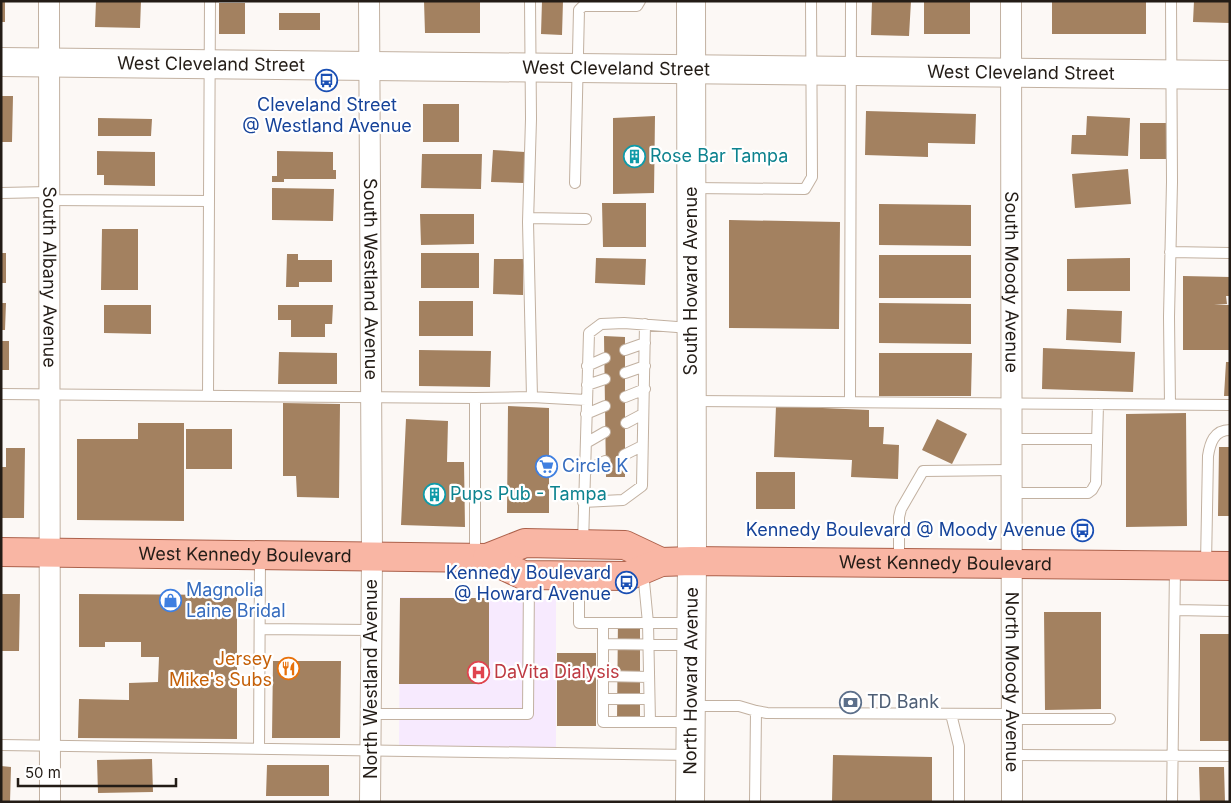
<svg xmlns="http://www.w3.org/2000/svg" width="1231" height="803" font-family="Inter,sans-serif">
	<rect width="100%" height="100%" fill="#fcf8f5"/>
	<path fill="#f7eafe" d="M400 597 556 599V748L399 746Z"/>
	<path fill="#a38160" d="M1 1H5V22H1Z
		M96 1H141L140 28 95 27Z
		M424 1H480V33H425Z
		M542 1H563L562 35 541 34Z
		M872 1H911L909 36 871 35Z
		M924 1H970V34H924Z
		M1052 1H1146V34H1052Z
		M1194 1H1230V23L1193 22Z
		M219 3H245V34H219Z
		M279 13H320V30H279Z
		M1 96H13L12 142H1Z
		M423 104H459V142H423Z
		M866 111 976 114 975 144 928 143V157L865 155Z
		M655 116 654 193 613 194V118Z
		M1087 116 1130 118 1128 156 1071 154 1072 135H1086Z
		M98 118 152 119 151 136H98Z
		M1140 123H1167V159H1140Z
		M493 150 525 152 524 183 491 182Z
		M97 151 155 152V186L104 185V175H97Z
		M277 151 333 152V170H336V179H284V182H272V176H277Z
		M422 154H482L481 189 421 188Z
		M1128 169 1131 204 1075 208 1072 174Z
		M272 188 334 189 333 221 272 220Z
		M602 203H646V247H603Z
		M879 204 971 205V246L879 245Z
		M420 214H474V244L421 245Z
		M729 220 840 222 839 329 729 328Z
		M102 229H138V290H101Z
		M1 253H6V283H1Z
		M421 253H479V288H421Z
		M287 254H298V260H332V282H299V287H286Z
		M879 255H971V298H879Z
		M596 258 646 259 645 285 595 283Z
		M1130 258V291H1067V259Z
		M494 259H523V295L493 294Z
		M1183 276 1230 277V296H1226L1227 304 1214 305H1230V350H1183Z
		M419 301H473V336H419Z
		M1 303H6L5 330H1Z
		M879 303 971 304V344L879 343Z
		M104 305H151V334L104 333Z
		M278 305H333L332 324H325V337H291V320H278Z
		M1067 309 1122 311 1121 343 1066 340Z
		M604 336 625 337V477H606Z
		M1 341H9V370H1Z
		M1043 348 1135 352 1133 392 1042 389Z
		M419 350 491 351 490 387 419 386Z
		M279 352 337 353V384H278Z
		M879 353H972L971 396H879Z
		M1226 362H1230V396H1224Z
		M283 403 340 404 339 498 297 497 296 476H283Z
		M508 406 549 408V513H507Z
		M776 406 869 410V427H884L883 444 899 445 898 479 851 477 852 460 774 457Z
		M1186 413 1187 526 1126 527V414Z
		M406 419 448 421 447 462H464L465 527 401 525Z
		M937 419 967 434 952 464 922 450Z
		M138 423H184V521L77 520V439H138Z
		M186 429H232V469H186Z
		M1219 447H1230V516H1218Z
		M6 448H25L24 518H1V467H6Z
		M756 472H795V509H756Z
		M1 594H20L19 651H1Z
		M79 594 237 595V739L78 738 79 699 129 700V683L158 682 159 657H141V642H105V647H79Z
		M400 598H489V670H482V684H399Z
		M1044 612H1101V709L1045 710Z
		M618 617H640V721H617Z
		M1200 634H1230V741H1200Z
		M557 653H596V726H557Z
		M273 661H341L340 738H272Z
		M833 755 932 757V802H832Z
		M152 759 153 792 98 793 97 760Z
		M267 765H329V796H266Z
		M1 766 11 767 10 802H1Z
		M1199 767H1224L1225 802H1200Z"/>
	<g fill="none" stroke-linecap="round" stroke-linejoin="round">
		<defs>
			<path id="service" d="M530 1 531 119 528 222 532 397
				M575 183 579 10 583 6H637L640 1
				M692 188 805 189 812 177 811 1
				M1 193 49 192
				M49 200 209 201
				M528 218 586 219
				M1170 252 1230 253
				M625 350 645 343
				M587 366 605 358
				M625 373 645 366
				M587 385 605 379
				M1 394 475 398 532 397 586 400
				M208 396 210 1
				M625 397 645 389
				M693 401 1230 405
				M850 402 851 1
				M1170 405 1169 317 1172 182 1171 1
				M586 414 605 406
				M626 423 643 414
				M1013 439H1097
				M586 443 605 432
				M624 455 642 446
				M585 471 605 461
				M1011 493H1088L1092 490 1096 483 1098 404
				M583 502 623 500 642 486 645 324
				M583 544 589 333 601 324 624 323 690 328
				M475 557V398
				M899 561V517L901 509 923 471 1011 470
				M1206 564 1208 456C1210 443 1214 430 1230 430
				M643 571 648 623 650 722
				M579 577V623H691
				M1175 610 1230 611
				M603 623V722H690
				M260 629 371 630
				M603 644 690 645
				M603 676 649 677
				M603 699H649
				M691 706H739L756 711 767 713 1012 714
				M371 714H528L529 577
				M951 714 959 746V802
				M1012 719H1110
				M1 745 689 755
				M259 749 260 556
				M1012 755 1230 756
				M755 802 756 711
				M1172 802 1175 567"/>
			<g id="minor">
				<path id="s1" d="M49 1 50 802"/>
				<path id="s2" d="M369 1 372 556 370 802"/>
				<path id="s3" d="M1011 1 1012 802"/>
			</g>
			<g id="secondary">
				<path id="s4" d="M1 62 1230 75"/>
				<path id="s5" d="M690 802 692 561 691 1"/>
			</g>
			<g id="primary">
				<path id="s6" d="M1 552 487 558 525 543 625 545 661 562"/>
				<path id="s7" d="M487 558 523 575 628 576 661 562 692 561 1230 566"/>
			</g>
		</defs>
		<use href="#service" stroke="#c2b1a1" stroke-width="12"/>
		<use href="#minor" stroke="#c2b1a1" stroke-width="22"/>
		<use href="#secondary" stroke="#c2b1a1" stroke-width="30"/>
		<use href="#primary" stroke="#ac614b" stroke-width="30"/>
		<use href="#service" stroke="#fff" stroke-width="10"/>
		<use href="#minor" stroke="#fff" stroke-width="20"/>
		<use href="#secondary" stroke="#fff" stroke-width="28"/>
		<use href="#primary" stroke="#f9b6a4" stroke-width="28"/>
	</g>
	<defs>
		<symbol id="bus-ring" viewBox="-11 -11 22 22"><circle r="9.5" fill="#fff" stroke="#1a4fb4" stroke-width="1.5"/><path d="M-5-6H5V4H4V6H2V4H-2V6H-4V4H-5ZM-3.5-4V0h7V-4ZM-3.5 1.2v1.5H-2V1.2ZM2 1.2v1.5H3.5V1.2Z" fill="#1a4fb4"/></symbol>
		<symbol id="building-ring" viewBox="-11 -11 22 22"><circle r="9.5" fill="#fff" stroke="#0f9aa8" stroke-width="1.5"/><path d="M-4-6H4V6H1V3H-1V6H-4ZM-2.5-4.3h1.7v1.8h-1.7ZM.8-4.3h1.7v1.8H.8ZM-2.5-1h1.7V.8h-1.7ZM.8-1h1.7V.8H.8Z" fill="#0f9aa8"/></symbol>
		<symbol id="supermarket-ring" viewBox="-11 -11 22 22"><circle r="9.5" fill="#fff" stroke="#3f7fe0" stroke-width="1.5"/><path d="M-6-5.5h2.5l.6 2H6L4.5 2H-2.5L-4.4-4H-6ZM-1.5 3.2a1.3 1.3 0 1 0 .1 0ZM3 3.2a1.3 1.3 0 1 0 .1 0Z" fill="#3f7fe0"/></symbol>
		<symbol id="shop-ring" viewBox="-11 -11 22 22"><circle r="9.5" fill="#fff" stroke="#3f7fe0" stroke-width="1.5"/><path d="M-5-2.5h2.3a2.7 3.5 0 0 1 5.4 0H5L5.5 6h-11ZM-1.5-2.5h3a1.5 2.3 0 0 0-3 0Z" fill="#3f7fe0"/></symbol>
		<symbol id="restaurant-ring" viewBox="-11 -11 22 22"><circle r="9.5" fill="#fff" stroke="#e8710a" stroke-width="1.5"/><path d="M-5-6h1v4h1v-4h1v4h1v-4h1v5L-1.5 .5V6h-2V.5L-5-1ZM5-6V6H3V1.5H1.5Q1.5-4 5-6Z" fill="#e8710a"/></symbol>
		<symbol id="hospital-ring" viewBox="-11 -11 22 22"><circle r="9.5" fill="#fff" stroke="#e0444e" stroke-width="1.5"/><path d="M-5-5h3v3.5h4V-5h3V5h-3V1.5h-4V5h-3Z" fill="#e0444e"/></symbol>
		<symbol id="bank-ring" viewBox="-11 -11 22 22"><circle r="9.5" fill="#fff" stroke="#5c6f8a" stroke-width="1.5"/><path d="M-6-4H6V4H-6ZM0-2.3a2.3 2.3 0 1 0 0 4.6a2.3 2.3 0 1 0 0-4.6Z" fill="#5c6f8a"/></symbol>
	</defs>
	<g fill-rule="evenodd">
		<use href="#bus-ring" x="314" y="68" width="25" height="25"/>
		<use href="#building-ring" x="622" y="144" width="25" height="25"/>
		<use href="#supermarket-ring" x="534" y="454" width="25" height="25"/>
		<use href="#building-ring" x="422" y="482" width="25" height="25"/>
		<use href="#bus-ring" x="1070" y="518" width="25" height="25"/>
		<use href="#bus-ring" x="614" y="570" width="25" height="25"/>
		<use href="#shop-ring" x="158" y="588" width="25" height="25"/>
		<use href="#restaurant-ring" x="276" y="656" width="25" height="25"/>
		<use href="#hospital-ring" x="466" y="660" width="25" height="25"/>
		<use href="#bank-ring" x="838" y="690" width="25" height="25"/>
	</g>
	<g text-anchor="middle" stroke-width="4.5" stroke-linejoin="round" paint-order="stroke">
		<g font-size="18" fill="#231c16" stroke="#fff">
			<text dy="6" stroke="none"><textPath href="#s4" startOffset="210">West Cleveland Street</textPath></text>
			<text dy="6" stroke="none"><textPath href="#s4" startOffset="615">West Cleveland Street</textPath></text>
			<text dy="6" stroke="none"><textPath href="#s4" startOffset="1020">West Cleveland Street</textPath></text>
			<text dy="6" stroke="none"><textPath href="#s1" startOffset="276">South Albany Avenue</textPath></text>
			<text dy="6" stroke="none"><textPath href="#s2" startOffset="278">South Westland Avenue</textPath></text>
			<text transform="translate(691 281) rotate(-90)" y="6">South Howard Avenue</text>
			<text dy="6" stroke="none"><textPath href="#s3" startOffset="281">South Moody Avenue</textPath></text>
			<text dy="6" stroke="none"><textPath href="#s6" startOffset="244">West Kennedy Boulevard</textPath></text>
			<text dy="6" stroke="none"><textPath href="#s7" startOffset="465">West Kennedy Boulevard</textPath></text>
			<text transform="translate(371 679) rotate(-90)" y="6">North Westland Avenue</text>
			<text dy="6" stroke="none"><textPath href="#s5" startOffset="121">North Howard Avenue</textPath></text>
			<text dy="6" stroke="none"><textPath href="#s3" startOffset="681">North Moody Avenue</textPath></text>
		</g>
		<g font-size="18" fill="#164399" stroke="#fff" text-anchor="end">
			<text x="327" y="111" text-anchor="middle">Cleveland Street<tspan x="327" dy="21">@ Westland Avenue</tspan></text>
			<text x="1066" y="536">Kennedy Boulevard @ Moody Avenue</text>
			<text x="611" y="579">Kennedy Boulevard<tspan x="611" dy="21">@ Howard Avenue</tspan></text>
		</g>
		<g font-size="18" fill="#0d838f" stroke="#fff" text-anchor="start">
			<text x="650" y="162">Rose Bar Tampa</text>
			<text x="450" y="500">Pups Pub - Tampa</text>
		</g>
		<g font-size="18" fill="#366cbe" stroke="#fff" text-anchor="start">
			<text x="562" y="472">Circle K</text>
			<text x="186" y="596">Magnolia<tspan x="186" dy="21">Laine Bridal</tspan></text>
		</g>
		<g font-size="18" fill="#c56008" stroke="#fff" text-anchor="end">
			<text x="272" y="665">Jersey<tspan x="272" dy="21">Mike's Subs</tspan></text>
		</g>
		<g font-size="18" fill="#be3a42" stroke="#fff" text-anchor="start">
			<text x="494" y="678">DaVita Dialysis</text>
		</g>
		<g font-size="18" fill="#4e5e75" stroke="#fff" text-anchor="start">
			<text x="867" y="708">TD Bank</text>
		</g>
	</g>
	<rect width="1231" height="803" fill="none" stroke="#231c16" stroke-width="5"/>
	<path d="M18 778v8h158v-8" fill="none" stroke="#231c16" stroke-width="2.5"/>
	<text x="25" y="778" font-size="15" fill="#231c16" stroke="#ffffff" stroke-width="4" paint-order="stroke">50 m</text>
</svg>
